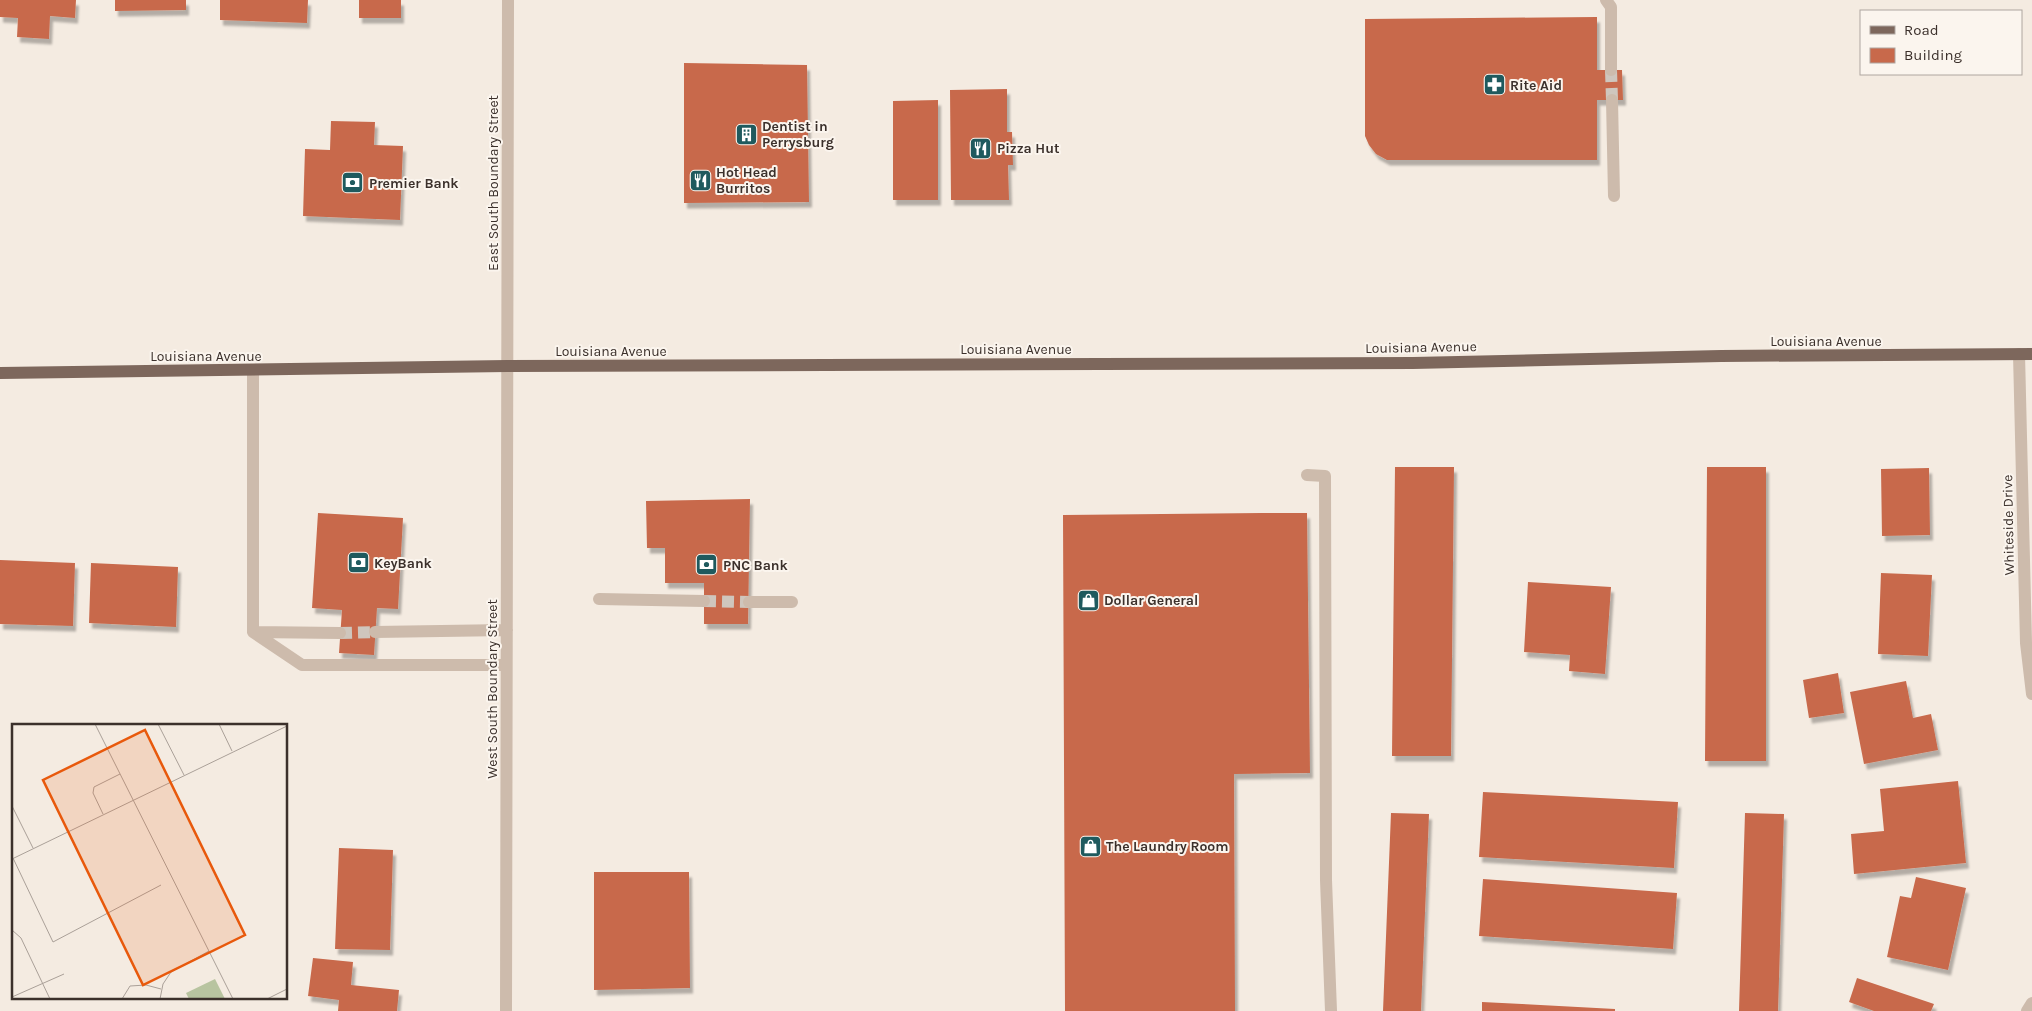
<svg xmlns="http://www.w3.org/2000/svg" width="2032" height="1011" font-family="Karla,sans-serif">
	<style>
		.building { fill: #c8694b; filter: url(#shadow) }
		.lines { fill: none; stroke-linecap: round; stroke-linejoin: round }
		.minor-tunnel { stroke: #cfc6bd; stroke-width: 12; stroke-dasharray: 12 6; stroke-linecap: butt }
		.minor { stroke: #cdbbac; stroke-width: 12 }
		.major { stroke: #7d675c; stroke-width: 12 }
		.labels { text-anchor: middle; stroke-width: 4; stroke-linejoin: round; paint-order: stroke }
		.poi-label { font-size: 14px; font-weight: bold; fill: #3b302b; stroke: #fbf5ee; text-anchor: start }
		.street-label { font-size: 14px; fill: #3b302b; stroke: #fbf5ee }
		.inset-road { fill: none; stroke: #aaa098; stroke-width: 1 }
		.view { fill: #e8590c; fill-opacity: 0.15; stroke: #e8590c; stroke-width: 2.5 }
		.inset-edge { fill: none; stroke: #3b302b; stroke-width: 2.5 }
	</style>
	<defs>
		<filter id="shadow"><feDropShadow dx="3" dy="5.5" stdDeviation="1" flood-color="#0004"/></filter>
	</defs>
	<rect width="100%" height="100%" fill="#f4ebe1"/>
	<path class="building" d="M 0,0 L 76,0 L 75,18 L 50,16 L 49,39 L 17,37 L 18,18 L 0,17 Z
		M 115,0 L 186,0 L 186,10 L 115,11 Z
		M 220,0 L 308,0 L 307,23 L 220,20 Z
		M 359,0 L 401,0 L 401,18 L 359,18 Z
		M 1597,17 L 1597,70 L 1622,70 L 1623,100 L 1597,100 L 1597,160 L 1387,160 L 1376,154 L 1369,145 L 1365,136 L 1365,19 Z
		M 684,63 L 807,65 L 809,202 L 684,203 Z
		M 1007,89 L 1007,132 L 1012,132 L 1013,165 L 1008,165 L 1009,200 L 951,200 L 950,90 Z
		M 938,100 L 938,200 L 893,200 L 893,101 Z
		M 331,121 L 375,122 L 374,145 L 403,146 L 400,220 L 303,216 L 305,149 L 330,150 Z
		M 1395,467 L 1454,467 L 1451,756 L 1392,756 Z
		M 1707,467 L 1766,467 L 1766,761 L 1705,761 Z
		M 1929,468 L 1930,535 L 1882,536 L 1881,469 Z
		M 750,499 L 748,624 L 704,624 L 704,583 L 665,583 L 665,548 L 647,548 L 646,501 Z
		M 318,513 L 403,518 L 398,609 L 377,608 L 374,655 L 339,653 L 342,610 L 312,608 Z
		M 1262,513 L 1307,513 L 1310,773 L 1234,774 L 1235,1011 L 1065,1011 L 1063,515 Z
		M 0,560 L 75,563 L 73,626 L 0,624 Z
		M 91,563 L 178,567 L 176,627 L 89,623 Z
		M 1881,573 L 1932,575 L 1928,656 L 1878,654 Z
		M 1528,582 L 1611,587 L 1605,674 L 1569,671 L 1570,655 L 1524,652 Z
		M 1838,673 L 1844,713 L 1809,718 L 1803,680 Z
		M 1906,681 L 1913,718 L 1931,714 L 1938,750 L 1864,764 L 1850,692 Z
		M 1958,781 L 1966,863 L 1854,874 L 1851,834 L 1884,831 L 1880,789 Z
		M 1483,792 L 1678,802 L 1674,868 L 1479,857 Z
		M 1391,813 L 1429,814 L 1421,1011 L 1383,1011 Z
		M 1745,813 L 1784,814 L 1778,1011 L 1739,1011 Z
		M 339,848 L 393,850 L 390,950 L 335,949 Z
		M 594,872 L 689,872 L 690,988 L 594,990 Z
		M 1916,877 L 1966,888 L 1948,970 L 1887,957 L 1900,896 L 1911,898 Z
		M 1483,879 L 1677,893 L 1673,949 L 1479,936 Z
		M 313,958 L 353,962 L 351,985 L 399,990 L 397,1011 L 338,1011 L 339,1000 L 308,996 Z
		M 1857,978 L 1934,1004 L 1931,1011 L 1874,1011 L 1849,1002 Z
		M 1482,1002 L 1615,1009 L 1615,1011 L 1482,1011 Z"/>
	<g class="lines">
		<path class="minor-tunnel" d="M 1611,70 L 1612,100
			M 704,601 L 749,602
			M 340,633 L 375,632"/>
		<path class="minor" d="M 1606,0 L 1611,7 L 1611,70
			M 1612,100 L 1614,196
			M 2019,354 L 2026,643 L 2032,694
			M 253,371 L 253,632
			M 1307,475 L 1325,476 L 1326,880 L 1331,1011
			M 599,599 L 704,601
			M 749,602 L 792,602
			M 253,632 L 302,665 L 506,665
			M 253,632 L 340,633
			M 375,632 L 507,630
			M 506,1011 L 508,0
			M 2027,1011 L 2032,1003"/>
		<path class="major" d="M 0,373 L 507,366 L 1413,363 L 1721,356 L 2032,354"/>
	</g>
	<defs>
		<symbol id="pharmacy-square" viewBox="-11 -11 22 22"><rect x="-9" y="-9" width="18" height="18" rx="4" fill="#1f5a5e" stroke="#fbf5ee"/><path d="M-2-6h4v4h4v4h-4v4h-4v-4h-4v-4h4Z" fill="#fff"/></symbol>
		<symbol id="building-square" viewBox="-11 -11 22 22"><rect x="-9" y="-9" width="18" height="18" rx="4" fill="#1f5a5e" stroke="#fbf5ee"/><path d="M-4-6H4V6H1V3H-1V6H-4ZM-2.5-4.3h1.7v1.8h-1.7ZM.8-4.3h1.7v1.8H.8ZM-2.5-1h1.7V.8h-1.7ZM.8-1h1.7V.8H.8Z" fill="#fff"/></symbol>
		<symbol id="restaurant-square" viewBox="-11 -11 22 22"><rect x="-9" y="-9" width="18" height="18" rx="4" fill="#1f5a5e" stroke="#fbf5ee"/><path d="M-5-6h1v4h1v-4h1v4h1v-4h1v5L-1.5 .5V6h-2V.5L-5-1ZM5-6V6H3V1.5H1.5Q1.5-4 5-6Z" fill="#fff"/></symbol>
		<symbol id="bank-square" viewBox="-11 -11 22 22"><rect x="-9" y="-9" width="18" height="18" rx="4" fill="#1f5a5e" stroke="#fbf5ee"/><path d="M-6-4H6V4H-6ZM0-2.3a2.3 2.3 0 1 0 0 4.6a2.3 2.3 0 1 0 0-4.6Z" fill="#fff"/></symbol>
		<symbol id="shop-square" viewBox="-11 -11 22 22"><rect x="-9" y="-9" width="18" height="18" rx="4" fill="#1f5a5e" stroke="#fbf5ee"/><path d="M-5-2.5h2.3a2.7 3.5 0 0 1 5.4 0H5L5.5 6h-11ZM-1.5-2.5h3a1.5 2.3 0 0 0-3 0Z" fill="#fff"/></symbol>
	</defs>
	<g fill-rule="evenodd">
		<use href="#pharmacy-square" x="1482" y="72" width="25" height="25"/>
		<use href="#building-square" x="734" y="122" width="25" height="25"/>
		<use href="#restaurant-square" x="968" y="136" width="25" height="25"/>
		<use href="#restaurant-square" x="688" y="168" width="25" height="25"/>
		<use href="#bank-square" x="340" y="170" width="25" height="25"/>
		<use href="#bank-square" x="346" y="550" width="25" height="25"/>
		<use href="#bank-square" x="694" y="552" width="25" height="25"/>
		<use href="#shop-square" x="1076" y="588" width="25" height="25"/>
		<use href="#shop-square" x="1078" y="834" width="25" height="25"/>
	</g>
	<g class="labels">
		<g class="poi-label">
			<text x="1510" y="90">Rite Aid</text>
			<text x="762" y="131">Dentist in<tspan x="762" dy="16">Perrysburg</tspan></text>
			<text x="997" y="153">Pizza Hut</text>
			<text x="716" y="177">Hot Head<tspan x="716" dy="16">Burritos</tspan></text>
			<text x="369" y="188">Premier Bank</text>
			<text x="374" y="568">KeyBank</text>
			<text x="723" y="570">PNC Bank</text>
			<text x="1104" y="605">Dollar General</text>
			<text x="1106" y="851">The Laundry Room</text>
		</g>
		<g class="street-label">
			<text transform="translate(493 183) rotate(-90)" y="5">East South Boundary Street</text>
			<text x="1826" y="346">Louisiana Avenue</text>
			<text transform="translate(1421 347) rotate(-1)" y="5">Louisiana Avenue</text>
			<text x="1016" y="354">Louisiana Avenue</text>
			<text x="611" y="356">Louisiana Avenue</text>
			<text x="206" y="361">Louisiana Avenue</text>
			<text transform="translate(2008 525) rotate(-91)" y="5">Whiteside Drive</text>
			<text transform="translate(492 689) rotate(-90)" y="5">West South Boundary Street</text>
		</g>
	</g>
	<g transform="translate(12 724)">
		<rect width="275" height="275" fill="#f4ebe1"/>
		<path d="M 203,255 L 213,275 L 177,275 L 174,269 Z" fill="#b8c4a0"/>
		<path class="inset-road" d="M 83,0 L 221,275M 146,0 L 172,51M 207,0 L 220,27M 82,63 L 81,69 L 91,90M 82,63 L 108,50M 0,82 L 21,124M 1,134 L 41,218 L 149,161M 0,135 L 275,2M 0,206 L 9,214 L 38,275M 0,273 L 52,250M 110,275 L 118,262 L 134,261 L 149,265M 148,275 L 151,260 L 159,248 L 197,227M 255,275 L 275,265"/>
		<path class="view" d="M 133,6 L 233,211 L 131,261 L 31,56 Z"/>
		<rect width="275" height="275" class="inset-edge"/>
	</g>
	<rect x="1860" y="10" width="162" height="65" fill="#fbf5ee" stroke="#aea6a0"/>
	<rect x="1870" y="26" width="25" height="8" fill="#7d675c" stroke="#aea6a0"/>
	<text x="1904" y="35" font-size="15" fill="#3b302b">Road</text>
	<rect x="1870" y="48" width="25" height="15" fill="#c8694b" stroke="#aea6a0"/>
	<text x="1904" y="60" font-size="15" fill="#3b302b">Building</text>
</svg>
